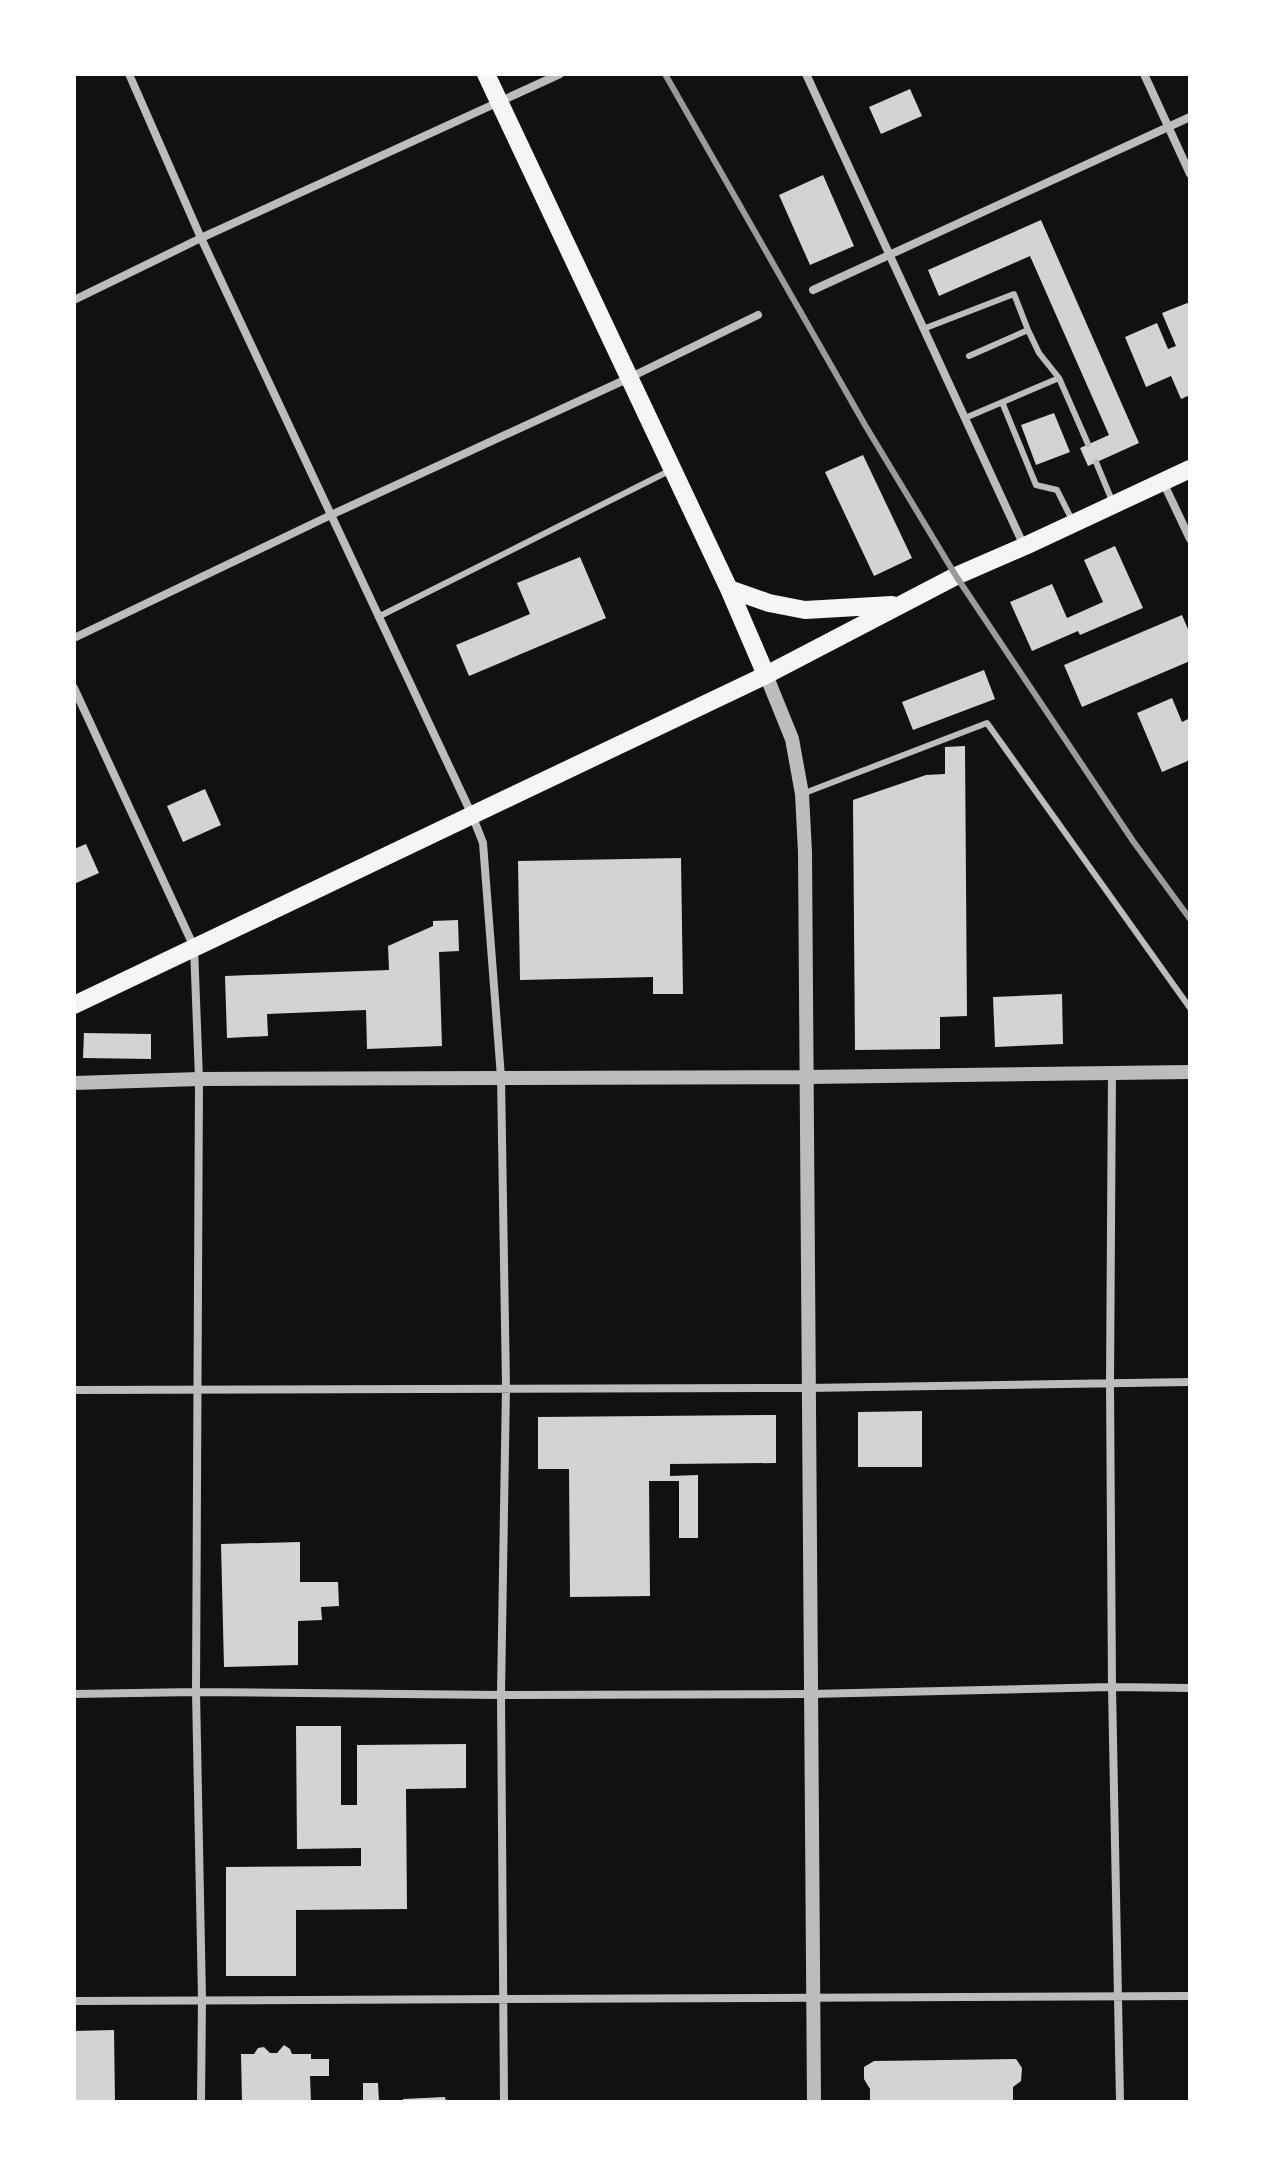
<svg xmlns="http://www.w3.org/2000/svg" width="1264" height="2176" font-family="Inter,sans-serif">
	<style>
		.building { fill: #d3d3d3 }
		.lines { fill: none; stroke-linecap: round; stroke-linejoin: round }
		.service { stroke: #bcbcbc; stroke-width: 6 }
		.minor { stroke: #bcbcbc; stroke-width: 8 }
		.tertiary { stroke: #bcbcbc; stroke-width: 14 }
		.primary { stroke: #f5f5f5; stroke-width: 18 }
		.rail { stroke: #9a9a9a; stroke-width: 6 }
	</style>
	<rect width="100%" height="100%" fill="#111"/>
	<path class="building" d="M 910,89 L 922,116 L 881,134 L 869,107 Z
		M 823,175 L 854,246 L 810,265 L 779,195 Z
		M 1041,220 L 1139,443 L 1088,466 L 1080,448 L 1109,435 L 1030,256 L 939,296 L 928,270 Z
		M 1190,302 L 1190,395 L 1181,399 L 1171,376 L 1146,387 L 1125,337 L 1157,323 L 1168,349 L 1176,346 L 1162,313 Z
		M 1054,413 L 1070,452 L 1036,465 L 1021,425 Z
		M 863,455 L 912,558 L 874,576 L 825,472 Z
		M 1115,546 L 1143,608 L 1080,635 L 1078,631 L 1032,651 L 1010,602 L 1052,584 L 1067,618 L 1103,602 L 1084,560 Z
		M 580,557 L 606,618 L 469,676 L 456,645 L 530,614 L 517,583 Z
		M 1182,615 L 1190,634 L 1190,661 L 1082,707 L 1064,665 Z
		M 984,670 L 995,699 L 913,730 L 902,702 Z
		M 1172,698 L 1182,722 L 1190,718 L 1190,760 L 1162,772 L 1137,713 Z
		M 965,746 L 967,1016 L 940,1017 L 940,1049 L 855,1050 L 853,800 L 926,775 L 945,774 L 945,747 Z
		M 205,789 L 221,825 L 183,842 L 167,806 Z
		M 86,844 L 99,873 L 74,884 L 74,849 Z
		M 681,858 L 683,994 L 653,994 L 653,977 L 520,980 L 518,861 Z
		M 458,920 L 459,951 L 439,952 L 442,1046 L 367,1049 L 366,1010 L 267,1014 L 268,1036 L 227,1038 L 225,976 L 389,970 L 388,946 L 433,926 L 433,921 Z
		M 1062,994 L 1063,1044 L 995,1047 L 993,997 Z
		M 84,1033 L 151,1034 L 151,1059 L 83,1058 Z
		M 922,1411 L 922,1467 L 858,1467 L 858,1412 Z
		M 776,1415 L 776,1463 L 670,1464 L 670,1476 L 698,1475 L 698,1538 L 679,1538 L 679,1481 L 649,1481 L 650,1596 L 570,1597 L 569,1469 L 538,1469 L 538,1417 Z
		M 300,1542 L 300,1582 L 338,1582 L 339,1606 L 321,1607 L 322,1620 L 298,1621 L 298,1665 L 224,1667 L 221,1544 Z
		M 296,1726 L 341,1726 L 341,1805 L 357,1805 L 357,1745 L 466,1744 L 466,1788 L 406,1789 L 407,1909 L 296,1910 L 296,1976 L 226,1976 L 226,1867 L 361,1866 L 361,1848 L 297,1849 Z
		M 114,2030 L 115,2102 L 74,2102 L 74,2031 Z
		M 284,2045 L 290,2049 L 292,2054 L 311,2054 L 311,2059 L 329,2059 L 329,2076 L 310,2076 L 311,2102 L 242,2102 L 241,2054 L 254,2054 L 258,2048 L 264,2047 L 270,2053 L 277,2053 Z
		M 1016,2059 L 1022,2068 L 1021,2081 L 1013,2087 L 1013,2102 L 870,2102 L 870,2089 L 864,2079 L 864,2067 L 874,2061 Z
		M 363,2083 L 378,2083 L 379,2102 L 363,2102 Z
		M 445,2097 L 446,2102 L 403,2102 L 403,2099 Z"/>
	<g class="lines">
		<path class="service" d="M 923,329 L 1014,294 L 1028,330 L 969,356
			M 1059,378 L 1088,444
			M 1002,402 L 1036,485 L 1057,490 L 1072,520
			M 965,418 L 1059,378 L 1039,353 L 1028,330
			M 1096,462 L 1113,503
			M 378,617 L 671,470
			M 802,794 L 987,723 L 1190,1008"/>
		<path class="minor" d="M 129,74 L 201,238 L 472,815 L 483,843 L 501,1077 L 506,1387 L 501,1695 L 504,2102
			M 806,74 L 1024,546
			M 1144,74 L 1190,174
			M 813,290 L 1190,117
			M 74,300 L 201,238 L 560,74
			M 1163,482 L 1190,539
			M 74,638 L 331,515 L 629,378 L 758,315
			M 74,688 L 194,947 L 199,1079 L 196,1692 L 202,1999 L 201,2102
			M 1112,1072 L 1110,1383 L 1112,1687 L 1120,2102
			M 74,1390 L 807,1388 L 1190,1382
			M 74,1694 L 196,1692 L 501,1695 L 810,1694 L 1112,1687 L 1190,1688
			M 74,2001 L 1190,1996"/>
		<path class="tertiary" d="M 766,675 L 792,739 L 802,794 L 805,852 L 814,2102
			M 74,1083 L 199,1079 L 807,1077 L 1190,1072"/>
		<path class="primary" d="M 486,74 L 729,589 L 766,675
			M 729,589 L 769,603 L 805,610 L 892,605
			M 74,1005 L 766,675 L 956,576 L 1025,546 L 1190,469"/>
		<path class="rail" d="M 665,74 L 865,425 L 956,576 L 1133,841 L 1190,919"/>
	</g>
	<rect width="1264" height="2176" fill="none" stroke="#ffffff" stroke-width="152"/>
</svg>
